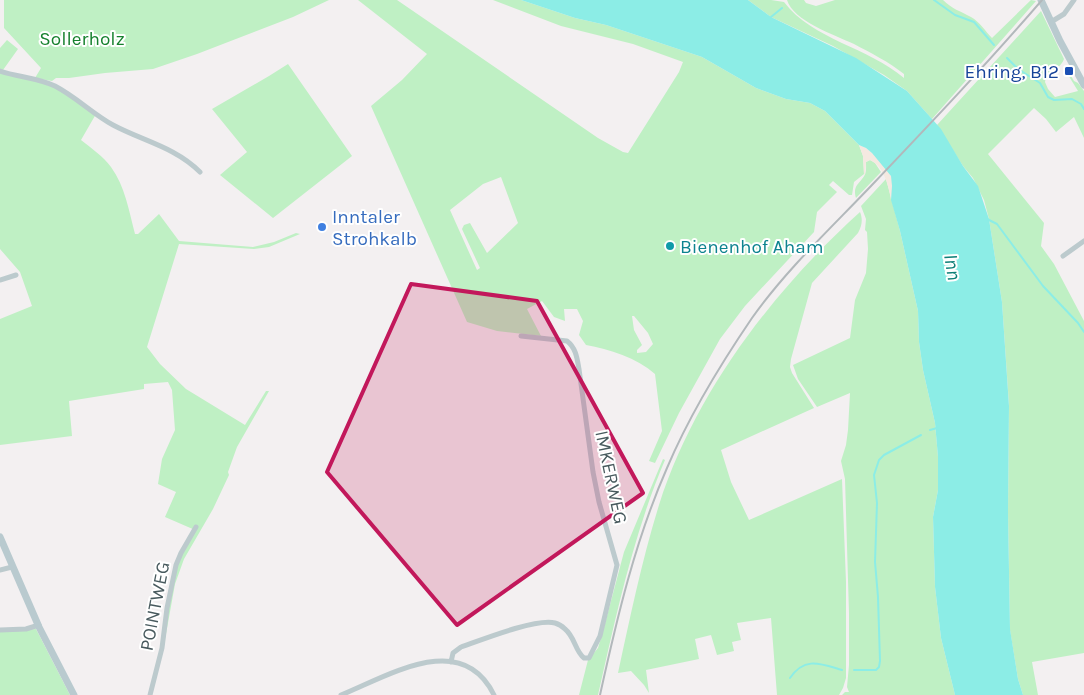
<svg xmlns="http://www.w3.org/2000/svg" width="1084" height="695" font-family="Karla,sans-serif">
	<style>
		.green { fill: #bff0c4; fill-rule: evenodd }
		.sand { fill: #f4e9e1 }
		.water { fill: #8cede6 }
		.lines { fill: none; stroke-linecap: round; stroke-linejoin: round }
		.stream { stroke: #8cede6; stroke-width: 2 }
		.street { stroke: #bccacd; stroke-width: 5 }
		.secondary { stroke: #b9cacf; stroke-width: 7 }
		.rail { stroke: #b2b8bb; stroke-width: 2 }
		.marked { fill: #c2185b; fill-opacity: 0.2; stroke: #c2185b; stroke-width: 4; stroke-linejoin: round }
		.transit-dot { fill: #1a4fb4; stroke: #fff; stroke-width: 2 }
		.shop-dot { fill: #3f7fe0; stroke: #fff; stroke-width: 2 }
		.culture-dot { fill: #0f9aa8; stroke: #fff; stroke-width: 2 }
		.labels { text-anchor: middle; stroke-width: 4; stroke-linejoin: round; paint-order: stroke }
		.park-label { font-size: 19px; fill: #16812e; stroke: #fff }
		.transit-label { font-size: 19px; fill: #164399; stroke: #fff; text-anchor: end }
		.shop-label { font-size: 19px; fill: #366cbe; stroke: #fff; text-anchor: start }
		.culture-label { font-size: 19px; fill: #0d838f; stroke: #fff; text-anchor: start }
		.street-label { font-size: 19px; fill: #485a5e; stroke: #fff }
		.water-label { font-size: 20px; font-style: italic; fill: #0d7f77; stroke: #fff }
	</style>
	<rect width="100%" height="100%" fill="#f3f0f1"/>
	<path class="green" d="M 4,0 L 329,0 L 293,17 L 197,54 L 153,69 L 105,73 L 69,78 L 56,78 L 52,81 L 35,78 L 41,68 L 4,28 Z
		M 358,0 L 397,0 L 598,138 L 623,152 L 628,153 L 679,72 L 683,62 L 633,44 L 561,26 L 493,0 L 521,0 L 575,18 L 606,25 L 702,57 L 756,88 L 786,99 L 810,103 L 825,111 L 859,145 L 863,156 L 864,174 L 854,182 L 852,195 L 849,195 L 833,181 L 829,185 L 837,192 L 817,212 L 814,232 L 745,306 L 720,339 L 679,413 L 655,463 L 649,461 L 662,431 L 655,374 C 637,358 609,349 586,345 L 579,335 L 583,321 L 577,309 L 564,309 L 565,321 L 554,317 L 542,301 L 527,309 L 541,336 L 497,331 L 467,322 L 371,106 L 402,80 L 427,54 ZM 501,177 L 518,223 L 487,253 L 470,223 L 464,225 L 462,229 L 480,268 L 477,270 L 450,210 L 483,184 ZM 632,316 L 634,316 L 648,333 L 653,344 L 646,352 L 637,353 L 637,350 L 642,345 L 634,330 Z
		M 748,0 L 771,0 L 784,2 C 813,40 868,47 904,78 L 904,74 C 889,62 871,53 854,44 C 835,35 793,21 787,0 L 804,0 L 806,3 L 816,6 L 835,0 L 943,0 C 952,9 960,11 971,17 C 980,22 985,31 992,38 L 1031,0 L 1036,1 L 932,119 L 907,91 L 884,75 L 833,46 L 771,17 Z
		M 1041,11 L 1064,59 C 1060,70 1047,71 1045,82 L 1048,89 L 1055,97 L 1078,91 L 1065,70 L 1067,69 L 1074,81 L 1078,83 L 1084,91 L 1084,138 L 1074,117 L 1056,132 L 1046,119 L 1034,108 L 988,154 L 1044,223 L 1041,246 L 1054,264 L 1084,321 L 1084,653 L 1032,662 L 1038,695 L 1023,695 L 1018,679 L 1010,630 L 1008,512 L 1009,405 L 1002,302 L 989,219 L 984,200 L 973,178 L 963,166 L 937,125 Z
		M 7,40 L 18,49 L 3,70 L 0,69 L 0,48 Z
		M 288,64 L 352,156 L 273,218 L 220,175 L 247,152 L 212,109 L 269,76 Z
		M 0,72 L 53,86 L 96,114 L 81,140 C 91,148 103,156 111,167 C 125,186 129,211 135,234 L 138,234 L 159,214 L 179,241 L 253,247 L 274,242 L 296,233 L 300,234 L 269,247 L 254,249 L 179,244 L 147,347 L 160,364 L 186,389 L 245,425 L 266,391 L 269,391 L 237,447 L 228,472 L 229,475 L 213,509 L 184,559 L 175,584 L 164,645 L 169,599 L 180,557 L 195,530 L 165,517 L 176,492 L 158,484 L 162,459 L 175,430 L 172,390 L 168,382 L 144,384 L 144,389 L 69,401 L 72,436 L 0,445 L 0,319 L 32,306 L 20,272 L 0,249 Z
		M 870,160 L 875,163 L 881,172 L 856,198 C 853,188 857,185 862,179 C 867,174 866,168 866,162 Z
		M 886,179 L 900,231 L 918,311 L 919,342 L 923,370 L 935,423 L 938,457 L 938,490 L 933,517 L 935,587 L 941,638 L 955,695 L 842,695 L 845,692 L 849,692 L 847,687 L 849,665 L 849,613 L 845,479 L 841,461 L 846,445 L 848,430 L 850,393 L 817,407 L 798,379 L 793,365 L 850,338 L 855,300 L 866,273 L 868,249 L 867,232 L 865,230 L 866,219 L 861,206 Z
		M 860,212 C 863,219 862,226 858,233 L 812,283 L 791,359 L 790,367 L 792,373 L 814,408 L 721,450 L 731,482 L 749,520 L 842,479 L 846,582 L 846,678 L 843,688 L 839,695 L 777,695 L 771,618 L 737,623 L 741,640 L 732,642 L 734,651 L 717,655 L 711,635 L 695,639 L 699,659 L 646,670 L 649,693 L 644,685 L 631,671 L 618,673 C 630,617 642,560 659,505 C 695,392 774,290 860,212 Z
		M 663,459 L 665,460 C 633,535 616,616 598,695 L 579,695 L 588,660 L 598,648 L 603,631 L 624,552 Z
		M 36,629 L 70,695 L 0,695 L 0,632 Z"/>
	<path class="sand" d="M 859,145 C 869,147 886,166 891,176 C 894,183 892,193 891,200 C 889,187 884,166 870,160 L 866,162 L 865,175 L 864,174 L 863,156 Z"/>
	<path class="water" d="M 521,0 L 748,0 L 771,17 L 856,58 L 907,91 L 941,129 L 963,166 L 978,186 L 989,219 L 1002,302 L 1009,406 L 1008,512 L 1010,629 L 1018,679 L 1023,695 L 955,695 L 941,638 L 935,587 L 933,517 L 938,490 L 938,457 L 935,423 L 923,370 L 919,342 L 918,311 L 900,231 L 891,200 L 892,186 L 891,176 L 872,153 L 866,148 L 859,145 L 825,111 L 810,103 L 786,99 L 756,88 L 702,57 L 606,25 L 575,18 Z"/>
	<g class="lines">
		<path class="stream" d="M 934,0 L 955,15 L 974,22 L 994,45
			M 771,17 L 782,8
			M 1007,58 L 1018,69 L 1040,83 L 1048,97 L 1054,100 L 1072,99 L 1081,104 L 1084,109
			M 987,219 L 997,224 L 1043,286 L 1078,323 L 1084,332
			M 930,430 L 937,428
			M 854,670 L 876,670 L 879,667 L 880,661 L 878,597 L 875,562 L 877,503 L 874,475 L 879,460 L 884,455 L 921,435
			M 790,678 C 805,656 821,664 842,670"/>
		<path class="street" d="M 1051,22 L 1064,14 L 1074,0
			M 0,71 C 18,77 38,78 55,86 C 76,97 93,114 113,125 C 143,141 175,147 200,172
			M 1063,256 L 1084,241
			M 0,280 L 16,275
			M 0,570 L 12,567
			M 0,630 L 26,629 L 39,625
			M 451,662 L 453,653 L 461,647 C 481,640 536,618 555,623 C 559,624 563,627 565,629 C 575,637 575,651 584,658 L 589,658 L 600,636 L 617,565 L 599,502 L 593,472 L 579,369 C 577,358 576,348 567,341 L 521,336
			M 150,695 L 162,648 L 167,608 L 176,565 L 181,553 L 196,527
			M 341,695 C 388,676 462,629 494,695"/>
		<path class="secondary" d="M 1041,0 L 1060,41 L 1084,85
			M 0,537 L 39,627 L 74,695"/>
		<path class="rail" d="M 600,695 C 617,618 635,541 667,468 C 689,416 720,365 752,318 C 786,270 830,229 871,186 C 929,125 987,64 1042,0"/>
	</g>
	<path class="marked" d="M 411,284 L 537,301 L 643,493 L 457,625 L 327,472 Z"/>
	<rect class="transit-dot" x="1064" y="66" width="10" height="10" rx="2.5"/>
	<circle class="shop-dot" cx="322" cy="227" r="5"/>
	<circle class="culture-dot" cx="670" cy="246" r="5"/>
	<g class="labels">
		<g class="park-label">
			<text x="82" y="45">Sollerholz</text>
		</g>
		<g class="transit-label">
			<text x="1059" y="78">Ehring, B12</text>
		</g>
		<g class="shop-label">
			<text x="332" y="223">Inntaler<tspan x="332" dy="22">Strohkalb</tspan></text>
		</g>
		<g class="culture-label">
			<text x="680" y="253">Bienenhof Aham</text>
		</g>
		<g class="street-label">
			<text transform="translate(612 477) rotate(78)" y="7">IMKERWEG</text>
			<text transform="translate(154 606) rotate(-79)" y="7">POINTWEG</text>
		</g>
		<g class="water-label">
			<text transform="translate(953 267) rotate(81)" y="7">Inn</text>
		</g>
	</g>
</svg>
